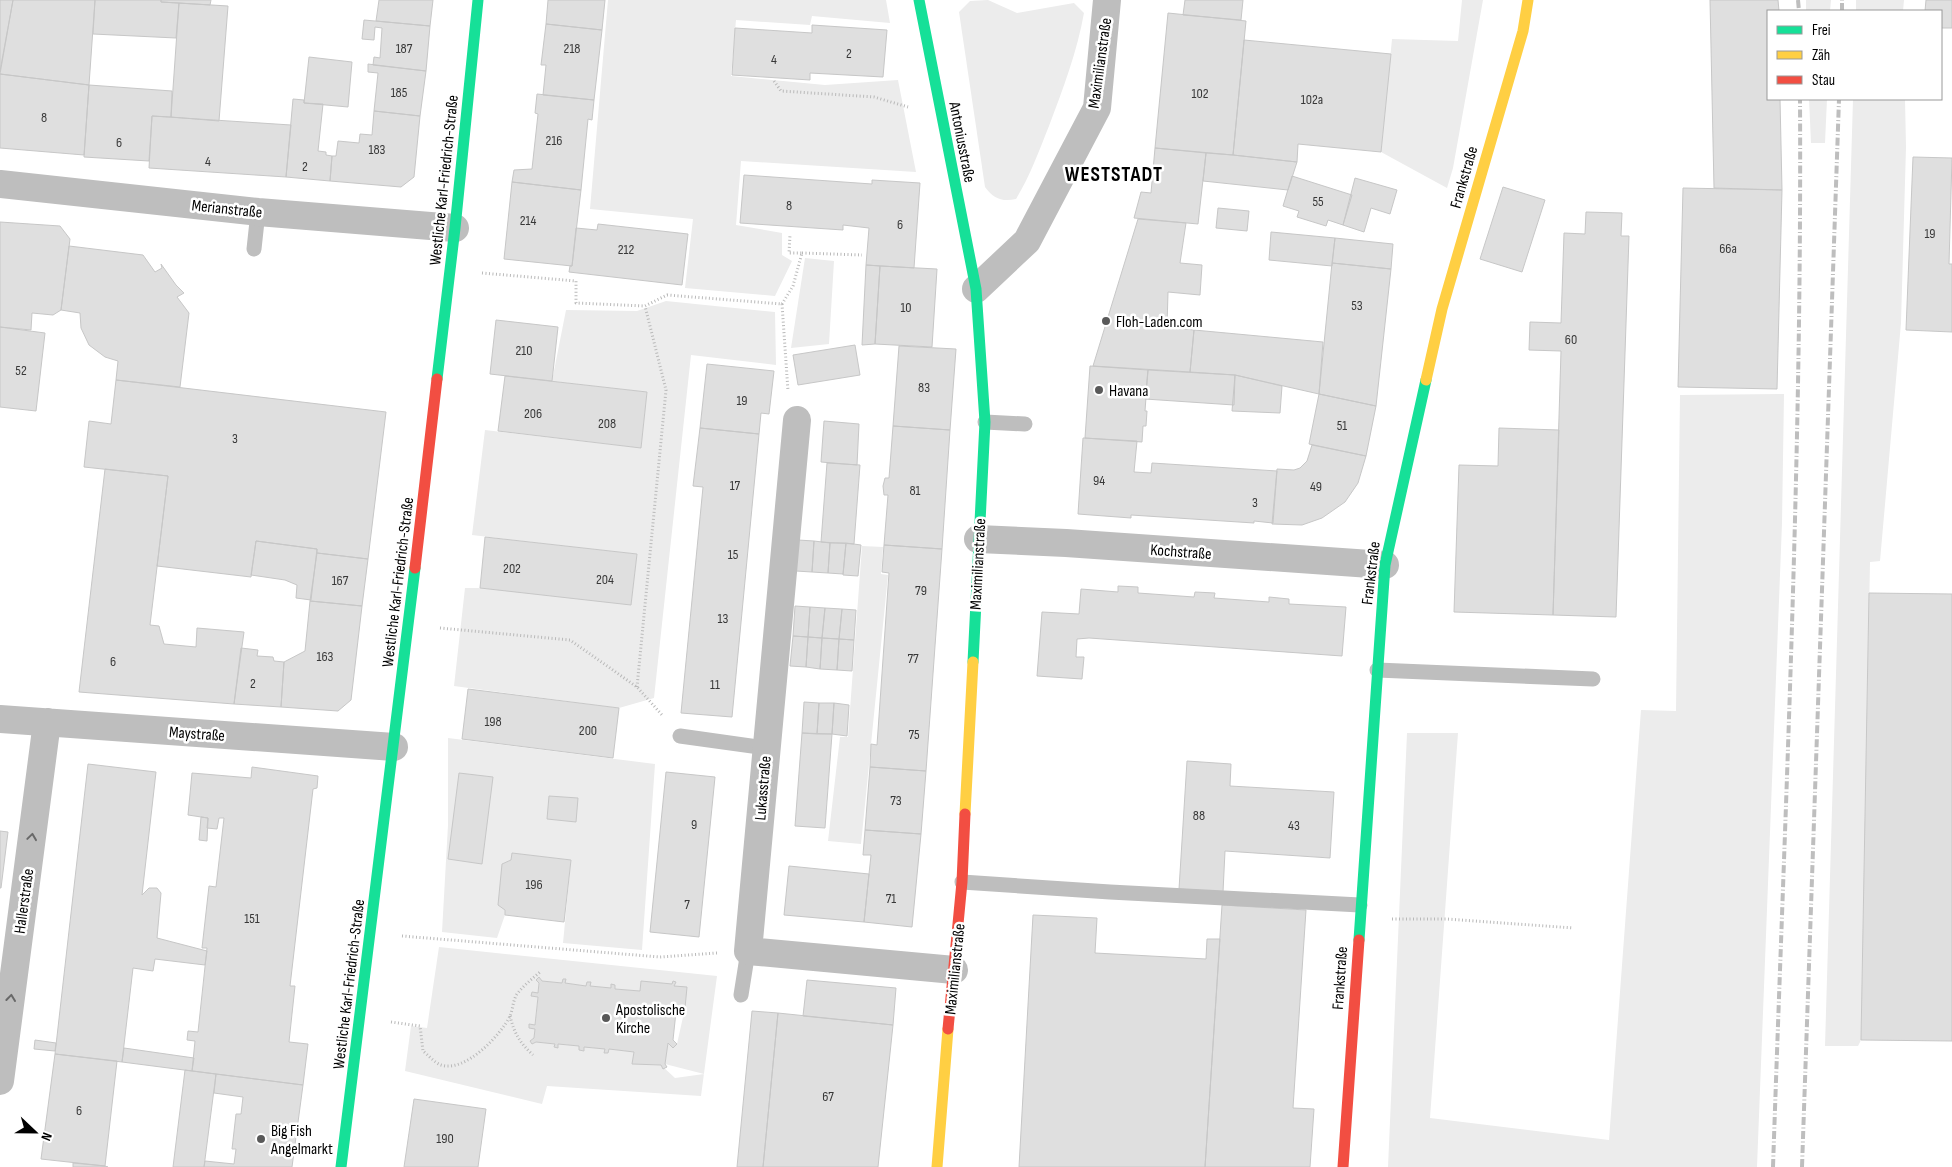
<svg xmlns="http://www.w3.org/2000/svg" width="1952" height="1167" font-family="'Sofia Sans Condensed',sans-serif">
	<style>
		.green { fill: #ececec; fill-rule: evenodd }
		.building { fill: #dfdfdf; stroke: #c7c7c7 }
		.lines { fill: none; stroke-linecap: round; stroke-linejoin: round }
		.path { stroke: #b9b9b9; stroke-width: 3; stroke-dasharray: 1 2.5; stroke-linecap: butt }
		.lane { stroke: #bebebe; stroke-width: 15 }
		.street { stroke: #bebebe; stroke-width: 28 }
		.fast { stroke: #16e098; stroke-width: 11 }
		.slow { stroke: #ffcf43; stroke-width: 11 }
		.jam { stroke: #f24e42; stroke-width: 11 }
		.rail { stroke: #bebebe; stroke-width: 4; stroke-dasharray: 8 2.5 1 2.5; stroke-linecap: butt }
		.oneway { stroke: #686868 }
		.poi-dot { fill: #595959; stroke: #fff; stroke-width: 2 }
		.labels { text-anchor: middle; stroke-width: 5; stroke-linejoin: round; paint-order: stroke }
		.number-label { font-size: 14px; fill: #383838 }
		.street-label { font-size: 16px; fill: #000; stroke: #fff }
		.poi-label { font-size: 16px; fill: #000; stroke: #fff; text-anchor: start }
		.district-label { font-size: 21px; font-weight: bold; letter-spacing: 1px; fill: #000; stroke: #fff }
	</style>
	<rect width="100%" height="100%" fill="#fff"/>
	<path class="green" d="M 608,0 L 886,0 L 890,23 L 812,16 L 810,25 L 736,20 L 731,76 L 825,85 L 898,80 L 916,172 L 741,161 L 736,225 L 782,233 L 782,255 L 792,261 L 775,296 L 685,288 L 693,219 L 590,209 Z
		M 988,0 L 1017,13 L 1074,3 L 1084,13 C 1077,52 1063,89 1049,126 C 1039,151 1030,176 1016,199 C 1002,202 994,199 985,187 L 959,12 L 970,1 Z
		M 1462,0 L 1483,0 L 1453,168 L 1447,188 L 1381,152 L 1392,39 L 1458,41 Z
		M 1806,0 L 1831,0 L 1830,11 L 1806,11 Z
		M 1856,0 L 1904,0 L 1903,11 L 1856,11 Z
		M 1809,99 L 1827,99 L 1825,143 L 1811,143 Z
		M 1853,99 L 1905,99 L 1906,147 L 1901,323 L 1880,561 L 1870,562 L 1861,1040 L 1858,1046 L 1825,1046 Z
		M 805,258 L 834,261 L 829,344 L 791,348 Z
		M 666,301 L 775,312 L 776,365 L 691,355 L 654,698 L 619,708 L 454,686 L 465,588 L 480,588 L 631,604 L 637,554 L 472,535 L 485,430 L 641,448 L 647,392 L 552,381 L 566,310 L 637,311 Z
		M 1784,394 L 1782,523 L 1757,1167 L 1388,1167 L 1407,733 L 1458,733 L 1430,1118 L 1609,1140 L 1641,710 L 1676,711 L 1680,395 Z
		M 862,546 L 883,547 L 881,574 L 888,575 L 861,844 L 828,841 L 840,737 L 848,737 Z
		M 448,738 L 655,764 L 642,950 L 563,943 L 571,860 L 512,853 L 511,860 L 502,864 L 505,915 L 497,938 L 442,932 L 448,825 Z
		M 439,947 L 717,976 L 701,1096 L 547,1086 L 542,1104 L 405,1071 L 411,1026 L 427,1028 ZM 539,977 L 542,981 L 562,983 L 563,979 L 566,979 L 565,983 L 586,986 L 587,982 L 590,982 L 590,986 L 611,988 L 611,984 L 615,985 L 615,989 L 640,991 L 641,981 L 672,984 L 673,981 L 676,982 L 674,986 L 685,1008 L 677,1044 L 673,1048 L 668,1043 L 665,1064 L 704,1074 L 675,1078 L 661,1065 L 632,1064 L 634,1052 L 609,1049 L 608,1053 L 604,1053 L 605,1049 L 584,1047 L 583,1051 L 579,1050 L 579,1046 L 558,1044 L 558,1048 L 554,1047 L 555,1044 L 536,1042 L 532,1044 L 530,1041 L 534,1038 L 535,1029 L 529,1028 L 529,1025 L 535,1025 L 538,997 L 531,996 L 532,993 L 538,993 Z"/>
	<path class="building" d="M 0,0 L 13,0 L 0,71 Z
		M 13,0 L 95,0 L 89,85 L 0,74 Z
		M 95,0 L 161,0 L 161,2 L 179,3 L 176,38 L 93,34 Z
		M 161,0 L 211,0 L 210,5 L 161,2 Z
		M 379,0 L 433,0 L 430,26 L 376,21 Z
		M 548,0 L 605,0 L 602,30 L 546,24 Z
		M 1185,0 L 1243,0 L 1241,20 L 1183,15 Z
		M 1710,0 L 1778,0 L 1779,11 L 1768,11 L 1768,99 L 1780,99 L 1782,190 L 1714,188 Z
		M 1926,0 L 1952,0 L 1952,28 L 1941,28 L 1941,11 L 1925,11 Z
		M 179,3 L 228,6 L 219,121 L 171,117 Z
		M 1168,13 L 1246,21 L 1233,155 L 1155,148 Z
		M 364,20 L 430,26 L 426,71 L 373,65 L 374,57 L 380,58 L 382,28 L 375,27 L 374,40 L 362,39 Z
		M 546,24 L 602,30 L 594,100 L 543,95 L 546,65 L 541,65 Z
		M 812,25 L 887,30 L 883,77 L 810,73 L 810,80 L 732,75 L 735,28 L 812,33 Z
		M 1244,40 L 1391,54 L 1381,152 L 1298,144 L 1297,162 L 1233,155 Z
		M 309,57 L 352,62 L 348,107 L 304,103 Z
		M 368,64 L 426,71 L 420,116 L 374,111 L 378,73 L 368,72 Z
		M 0,74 L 89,85 L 84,155 L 0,148 Z
		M 89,85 L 172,91 L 171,117 L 152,116 L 149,161 L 84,157 Z
		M 537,94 L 594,100 L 592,120 L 588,119 L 581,190 L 512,182 L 514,170 L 532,169 L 538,114 L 535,113 Z
		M 293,99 L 304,100 L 304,103 L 323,104 L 318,151 L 326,152 L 326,155 L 332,156 L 330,181 L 286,177 Z
		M 374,111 L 420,116 L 414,177 L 401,187 L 330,181 L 332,156 L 336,156 L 338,141 L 359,143 L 360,134 L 372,135 Z
		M 152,116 L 291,125 L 286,177 L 149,168 Z
		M 1155,148 L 1206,153 L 1198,224 L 1134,218 L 1141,192 L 1151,193 Z
		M 1206,153 L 1233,155 L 1297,162 L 1288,190 L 1203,181 Z
		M 1913,157 L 1952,158 L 1949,264 L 1952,264 L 1952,332 L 1906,330 Z
		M 744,175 L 872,184 L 872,180 L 920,183 L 914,268 L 866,265 L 869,228 L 843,225 L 843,230 L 740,223 Z
		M 1292,176 L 1352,195 L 1343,225 L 1328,220 L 1326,226 L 1297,217 L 1299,211 L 1283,206 Z
		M 1355,178 L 1397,190 L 1390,214 L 1371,208 L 1364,232 L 1343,225 Z
		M 512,182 L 581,190 L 572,266 L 504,259 Z
		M 1503,187 L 1545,200 L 1522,272 L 1480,259 Z
		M 1683,188 L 1782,190 L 1777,389 L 1678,387 Z
		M 1218,208 L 1249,211 L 1247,231 L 1216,228 Z
		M 1586,212 L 1622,213 L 1621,236 L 1629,236 L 1616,617 L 1553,615 L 1561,351 L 1529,350 L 1530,322 L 1561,323 L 1564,233 L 1585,234 Z
		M 1138,219 L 1186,223 L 1180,263 L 1202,265 L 1200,295 L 1168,292 L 1167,327 L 1194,330 L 1190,372 L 1093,366 Z
		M 0,222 L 60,226 L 70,239 L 61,310 L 53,315 L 32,313 L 31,330 L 0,327 Z
		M 598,224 L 688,234 L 682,285 L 569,272 L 570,266 L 572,266 L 576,228 L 597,230 Z
		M 1271,232 L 1335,238 L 1332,266 L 1269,260 Z
		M 1335,238 L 1393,244 L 1391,269 L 1332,263 Z
		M 69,246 L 143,255 L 155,272 L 162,268 L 161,264 L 176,285 L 184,293 L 177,297 L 189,313 L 180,387 L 116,380 L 118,361 L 105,357 L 89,345 L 81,328 L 80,313 L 61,310 Z
		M 1332,263 L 1391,269 L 1376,406 L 1319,394 Z
		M 866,265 L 880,266 L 875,344 L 862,345 Z
		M 880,266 L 937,269 L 932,347 L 875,344 Z
		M 496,320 L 558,327 L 552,381 L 490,374 Z
		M 0,327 L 45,333 L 36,411 L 0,407 Z
		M 1194,330 L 1323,342 L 1319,394 L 1235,375 L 1190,372 Z
		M 855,345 L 860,375 L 798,385 L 793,355 Z
		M 899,346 L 956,349 L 950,430 L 893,426 Z
		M 707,364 L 774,371 L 769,414 L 761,413 L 759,434 L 700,428 Z
		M 1090,366 L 1148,370 L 1145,411 L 1147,411 L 1146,426 L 1143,426 L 1142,442 L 1085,438 Z
		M 1148,370 L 1235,375 L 1234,405 L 1145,399 Z
		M 1235,375 L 1282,386 L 1280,413 L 1232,411 Z
		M 505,376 L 647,392 L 641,448 L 498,431 Z
		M 116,380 L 386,412 L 368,559 L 317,553 L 317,549 L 256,541 L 251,577 L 157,566 L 168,476 L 84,467 L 89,421 L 111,424 Z
		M 1319,394 L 1376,406 L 1366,456 L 1309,444 Z
		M 824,421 L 859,424 L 857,465 L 821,462 Z
		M 893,426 L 950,430 L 942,549 L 884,545 L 888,495 L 884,495 L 883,486 L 885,478 L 889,478 Z
		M 700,428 L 759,434 L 732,717 L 681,713 L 703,487 L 693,486 Z
		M 1499,428 L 1559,430 L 1553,615 L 1454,612 L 1459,465 L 1498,466 Z
		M 1083,438 L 1137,441 L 1134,472 L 1151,473 L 1152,463 L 1277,471 L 1273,523 L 1254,521 L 1254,523 L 1131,515 L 1131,518 L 1078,514 Z
		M 1312,445 L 1366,456 L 1358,483 L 1345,502 L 1322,518 L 1302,525 L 1272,524 L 1277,469 L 1294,470 L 1300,468 L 1307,461 Z
		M 827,463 L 860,465 L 854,544 L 821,542 Z
		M 105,469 L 168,476 L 150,625 L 159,626 L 164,644 L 196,647 L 197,628 L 244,632 L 234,704 L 79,692 Z
		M 485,537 L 637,554 L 631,605 L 480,588 Z
		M 798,540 L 814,541 L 812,572 L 796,571 Z
		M 256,541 L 317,549 L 311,600 L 296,598 L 297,585 L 285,580 L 251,575 Z
		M 814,541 L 830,543 L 828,573 L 812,572 Z
		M 830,543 L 846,543 L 843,574 L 828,573 Z
		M 846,543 L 861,545 L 858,576 L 843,575 Z
		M 884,545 L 942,549 L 926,771 L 870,767 L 871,744 L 877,745 L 889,573 L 882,572 Z
		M 317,553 L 368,559 L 362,606 L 310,601 Z
		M 1118,586 L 1138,587 L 1138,593 L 1194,597 L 1195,592 L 1215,593 L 1214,598 L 1269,602 L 1269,597 L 1289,599 L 1289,604 L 1346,607 L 1342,656 L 1089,638 L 1077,639 L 1076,657 L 1084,657 L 1082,679 L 1037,676 L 1042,612 L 1079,614 L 1081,589 L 1118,592 Z
		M 1869,593 L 1952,594 L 1952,1041 L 1861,1040 Z
		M 310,601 L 362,606 L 351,700 L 338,711 L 281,707 L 284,662 L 305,651 Z
		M 795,606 L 810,607 L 808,637 L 793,636 Z
		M 810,607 L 825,608 L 822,638 L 808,637 Z
		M 825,608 L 842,609 L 839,639 L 822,638 Z
		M 842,609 L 856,610 L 854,640 L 839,639 Z
		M 793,636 L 808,637 L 806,667 L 790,666 Z
		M 808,637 L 822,638 L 820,669 L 806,667 Z
		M 822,638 L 839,639 L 837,670 L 820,669 Z
		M 839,639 L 854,640 L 852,671 L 837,670 Z
		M 241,648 L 258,650 L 257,656 L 273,657 L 274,661 L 284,662 L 281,707 L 234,704 Z
		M 468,689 L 619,708 L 613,758 L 462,739 Z
		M 804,702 L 819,703 L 817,734 L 802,733 Z
		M 819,703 L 834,703 L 832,734 L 817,734 Z
		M 834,703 L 849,705 L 847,736 L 832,734 Z
		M 802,733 L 832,734 L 825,828 L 795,826 Z
		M 1187,761 L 1231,764 L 1230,786 L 1334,792 L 1330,858 L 1225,851 L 1223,892 L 1179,889 Z
		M 88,764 L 156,772 L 142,895 L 149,888 L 157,888 L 161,893 L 157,938 L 207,951 L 205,965 L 155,959 L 153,971 L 133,968 L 122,1062 L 55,1054 Z
		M 252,767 L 318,776 L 317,788 L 313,789 L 290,986 L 295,986 L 289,1042 L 308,1044 L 303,1085 L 192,1071 L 195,1041 L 187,1040 L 188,1031 L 198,1032 L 207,948 L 202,948 L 209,886 L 216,887 L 224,818 L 219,818 L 217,829 L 207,828 L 208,818 L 188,815 L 192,773 L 251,778 Z
		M 870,767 L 926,771 L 921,834 L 865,830 Z
		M 666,772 L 715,777 L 699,937 L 650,932 Z
		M 459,773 L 493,777 L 482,864 L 448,859 Z
		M 549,796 L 578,798 L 576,822 L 547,819 Z
		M 201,817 L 208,818 L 207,841 L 199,840 Z
		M 865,830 L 921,834 L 912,927 L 864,922 L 871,855 L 863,855 Z
		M 0,831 L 8,832 L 1,888 L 0,888 Z
		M 512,853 L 571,860 L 564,922 L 505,915 L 505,910 L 498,905 L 502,864 L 511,860 Z
		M 789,866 L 869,874 L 864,922 L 784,915 Z
		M 1222,905 L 1306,910 L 1293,1108 L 1314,1109 L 1310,1167 L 1205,1167 Z
		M 1033,915 L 1097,918 L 1095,953 L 1206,959 L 1207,939 L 1220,939 L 1205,1167 L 1019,1167 Z
		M 539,977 L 542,981 L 562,983 L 563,979 L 566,979 L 565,983 L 586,986 L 587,982 L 591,982 L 590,986 L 611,988 L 611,984 L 615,985 L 615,989 L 640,991 L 641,981 L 672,984 L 673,981 L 676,982 L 674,986 L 687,987 L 685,1008 L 679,1007 L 676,1012 L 673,1040 L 677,1044 L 673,1048 L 668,1043 L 665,1064 L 667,1067 L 663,1069 L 661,1065 L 632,1064 L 634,1052 L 609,1049 L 608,1053 L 604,1053 L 605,1049 L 584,1047 L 584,1051 L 579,1050 L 579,1046 L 558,1044 L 558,1048 L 554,1047 L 555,1044 L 536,1042 L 532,1044 L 530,1041 L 534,1038 L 535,1029 L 529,1028 L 529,1024 L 535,1025 L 538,997 L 531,996 L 532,992 L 538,993 L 539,983 L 536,980 Z
		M 807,980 L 896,988 L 893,1025 L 803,1016 Z
		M 752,1011 L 778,1013 L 763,1167 L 737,1167 Z
		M 778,1013 L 893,1025 L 878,1167 L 763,1167 Z
		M 35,1040 L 56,1043 L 55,1051 L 34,1049 Z
		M 124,1048 L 194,1058 L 192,1071 L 122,1062 Z
		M 55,1054 L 117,1061 L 105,1166 L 41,1159 Z
		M 185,1070 L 216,1074 L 204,1167 L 173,1167 Z
		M 216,1074 L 303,1085 L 292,1167 L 204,1167 L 205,1161 L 234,1164 L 236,1149 L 232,1149 L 236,1114 L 241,1114 L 243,1097 L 214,1093 Z
		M 414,1099 L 486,1109 L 478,1167 L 404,1167 Z
		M 73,1163 L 105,1166 L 108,1167 L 73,1167 Z"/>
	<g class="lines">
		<path class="path" d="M 774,81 L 781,91 L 874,97 L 908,107
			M 802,253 L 862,255
			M 482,273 L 576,281 L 576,303 L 645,306 L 667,295 L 782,304 L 788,391
			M 782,304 L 793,286 L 802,253 L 789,253 L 790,235
			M 440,628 L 570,640 L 637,687 L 663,716
			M 637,687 L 666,390 L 645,306
			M 1392,919 L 1447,919 L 1573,928
			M 402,936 L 660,957 L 717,953
			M 510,1016 C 514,1033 520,1043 533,1055
			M 391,1022 L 420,1026 L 423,1051 C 428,1055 435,1063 441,1065 C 465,1073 501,1035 510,1016 C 513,1009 513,1000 517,994 C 524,985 532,979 540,972"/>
		<path class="lane" d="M 254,249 L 258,212
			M 985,422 L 1025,424
			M 1377,670 L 1593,679
			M 680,736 L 766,748
			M 962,882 L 1110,892 L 1360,905
			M 741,995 L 748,951"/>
		<path class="street" d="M 0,184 L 258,212 L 455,228
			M 976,289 L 1027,241 L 1097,108 L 1107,0
			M 797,420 L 748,951 L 954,970
			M 978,539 L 1066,543 L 1385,565
			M 0,719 L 394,747
			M 0,1081 L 47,722"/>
		<path class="fast" d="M 919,0 L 976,289 L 985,422 L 973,662
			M 437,379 L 455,228 L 478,0
			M 1359,940 L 1385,565 L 1426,380
			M 341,1167 L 415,568"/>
		<path class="slow" d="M 1426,380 L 1442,309 L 1523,31 L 1528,0
			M 965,814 L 973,662
			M 937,1167 L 948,1029"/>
		<path class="jam" d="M 415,568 L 437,379
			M 948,1029 L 962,882 L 965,814
			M 1343,1167 L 1359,940"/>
		<path class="rail" d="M 1798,0 L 1799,11
			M 1842,11 L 1842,0
			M 1773,1167 C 1785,811 1802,455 1800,99
			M 1802,1167 L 1839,99"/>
	</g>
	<defs><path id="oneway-chevron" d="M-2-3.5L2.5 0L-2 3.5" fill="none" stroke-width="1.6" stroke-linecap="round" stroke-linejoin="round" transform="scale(1.25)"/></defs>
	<g class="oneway">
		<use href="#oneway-chevron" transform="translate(32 837) rotate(-82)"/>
		<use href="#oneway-chevron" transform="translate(11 998) rotate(-83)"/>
	</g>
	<g class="poi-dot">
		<circle cx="1106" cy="321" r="5"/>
		<circle cx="1099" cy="390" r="5"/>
		<circle cx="606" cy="1018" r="5"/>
		<circle cx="261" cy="1139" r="5"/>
	</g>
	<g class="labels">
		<g class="number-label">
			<text x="404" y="53">187</text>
			<text x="572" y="53">218</text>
			<text x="849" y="58">2</text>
			<text x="774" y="64">4</text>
			<text x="399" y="97">185</text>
			<text x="1200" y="98">102</text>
			<text x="1312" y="104">102a</text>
			<text x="44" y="122">8</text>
			<text x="554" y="145">216</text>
			<text x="119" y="147">6</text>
			<text x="377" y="154">183</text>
			<text x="208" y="166">4</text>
			<text x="305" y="171">2</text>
			<text x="1318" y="206">55</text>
			<text x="789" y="210">8</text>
			<text x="528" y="225">214</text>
			<text x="900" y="229">6</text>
			<text x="1930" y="238">19</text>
			<text x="1728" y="253">66a</text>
			<text x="626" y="254">212</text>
			<text x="1357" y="310">53</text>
			<text x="906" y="312">10</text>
			<text x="1571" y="344">60</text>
			<text x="524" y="355">210</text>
			<text x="21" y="375">52</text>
			<text x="924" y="392">83</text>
			<text x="742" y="405">19</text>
			<text x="533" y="418">206</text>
			<text x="607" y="428">208</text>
			<text x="1342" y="430">51</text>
			<text x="235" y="443">3</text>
			<text x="1099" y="485">94</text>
			<text x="735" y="490">17</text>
			<text x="1316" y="491">49</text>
			<text x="915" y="495">81</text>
			<text x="1255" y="507">3</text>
			<text x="733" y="559">15</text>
			<text x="512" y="573">202</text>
			<text x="605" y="584">204</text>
			<text x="340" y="585">167</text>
			<text x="921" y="595">79</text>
			<text x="723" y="623">13</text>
			<text x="325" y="661">163</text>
			<text x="913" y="663">77</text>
			<text x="113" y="666">6</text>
			<text x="253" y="688">2</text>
			<text x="715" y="689">11</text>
			<text x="493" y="726">198</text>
			<text x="588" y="735">200</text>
			<text x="914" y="739">75</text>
			<text x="896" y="805">73</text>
			<text x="1199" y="820">88</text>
			<text x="694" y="829">9</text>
			<text x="1294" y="830">43</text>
			<text x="534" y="889">196</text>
			<text x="891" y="903">71</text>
			<text x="687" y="909">7</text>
			<text x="252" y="923">151</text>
			<text x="828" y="1101">67</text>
			<text x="79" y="1115">6</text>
			<text x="445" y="1143">190</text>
		</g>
		<g class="street-label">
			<text transform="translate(1099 63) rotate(-82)" y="6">Maximilianstraße</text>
			<text transform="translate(963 142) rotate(79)" y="6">Antoniusstraße</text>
			<text transform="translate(1463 177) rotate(-74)" y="6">Frankstraße</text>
			<text transform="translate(443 180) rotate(-84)" y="6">Westliche Karl-Friedrich-Straße</text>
			<text transform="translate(227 208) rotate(6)" y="6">Merianstraße</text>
			<text transform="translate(1181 551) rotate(4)" y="6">Kochstraße</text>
			<text transform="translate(977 564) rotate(-87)" y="6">Maximilianstraße</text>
			<text transform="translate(1370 573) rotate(-83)" y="6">Frankstraße</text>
			<text transform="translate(397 582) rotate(-83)" y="6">Westliche Karl-Friedrich-Straße</text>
			<text transform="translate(197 733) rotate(4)" y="6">Maystraße</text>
			<text transform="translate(762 788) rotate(-85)" y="6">Lukasstraße</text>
			<text transform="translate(23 901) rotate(-82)" y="6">Hallerstraße</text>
			<text transform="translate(954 969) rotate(-84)" y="6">Maximilianstraße</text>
			<text transform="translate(1339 978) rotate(-86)" y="6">Frankstraße</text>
			<text transform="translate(348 984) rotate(-83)" y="6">Westliche Karl-Friedrich-Straße</text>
		</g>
		<g class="poi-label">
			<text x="1116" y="327">Floh-Laden.com</text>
			<text x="1109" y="396">Havana</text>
			<text x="616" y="1015">Apostolische<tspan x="616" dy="18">Kirche</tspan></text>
			<text x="271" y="1136">Big Fish<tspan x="271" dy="18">Angelmarkt</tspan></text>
		</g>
		<g class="district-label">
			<text x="1114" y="181">WESTSTADT</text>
		</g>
	</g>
	<rect x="1767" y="10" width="175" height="90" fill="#ffffff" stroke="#999999"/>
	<rect x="1777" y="26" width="25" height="8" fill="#16e098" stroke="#999999"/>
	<text x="1812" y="35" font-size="15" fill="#000000">Frei</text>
	<rect x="1777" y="51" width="25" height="8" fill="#ffcf43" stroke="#999999"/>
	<text x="1812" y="60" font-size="15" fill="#000000">Zäh</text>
	<rect x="1777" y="76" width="25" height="8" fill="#f24e42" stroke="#999999"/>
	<text x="1812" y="85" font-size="15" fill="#000000">Stau</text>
	<g transform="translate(35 1132) rotate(112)" stroke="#ffffff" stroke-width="4" paint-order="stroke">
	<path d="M0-4L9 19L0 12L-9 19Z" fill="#000000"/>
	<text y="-8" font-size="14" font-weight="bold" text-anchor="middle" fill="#000000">N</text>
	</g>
</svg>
